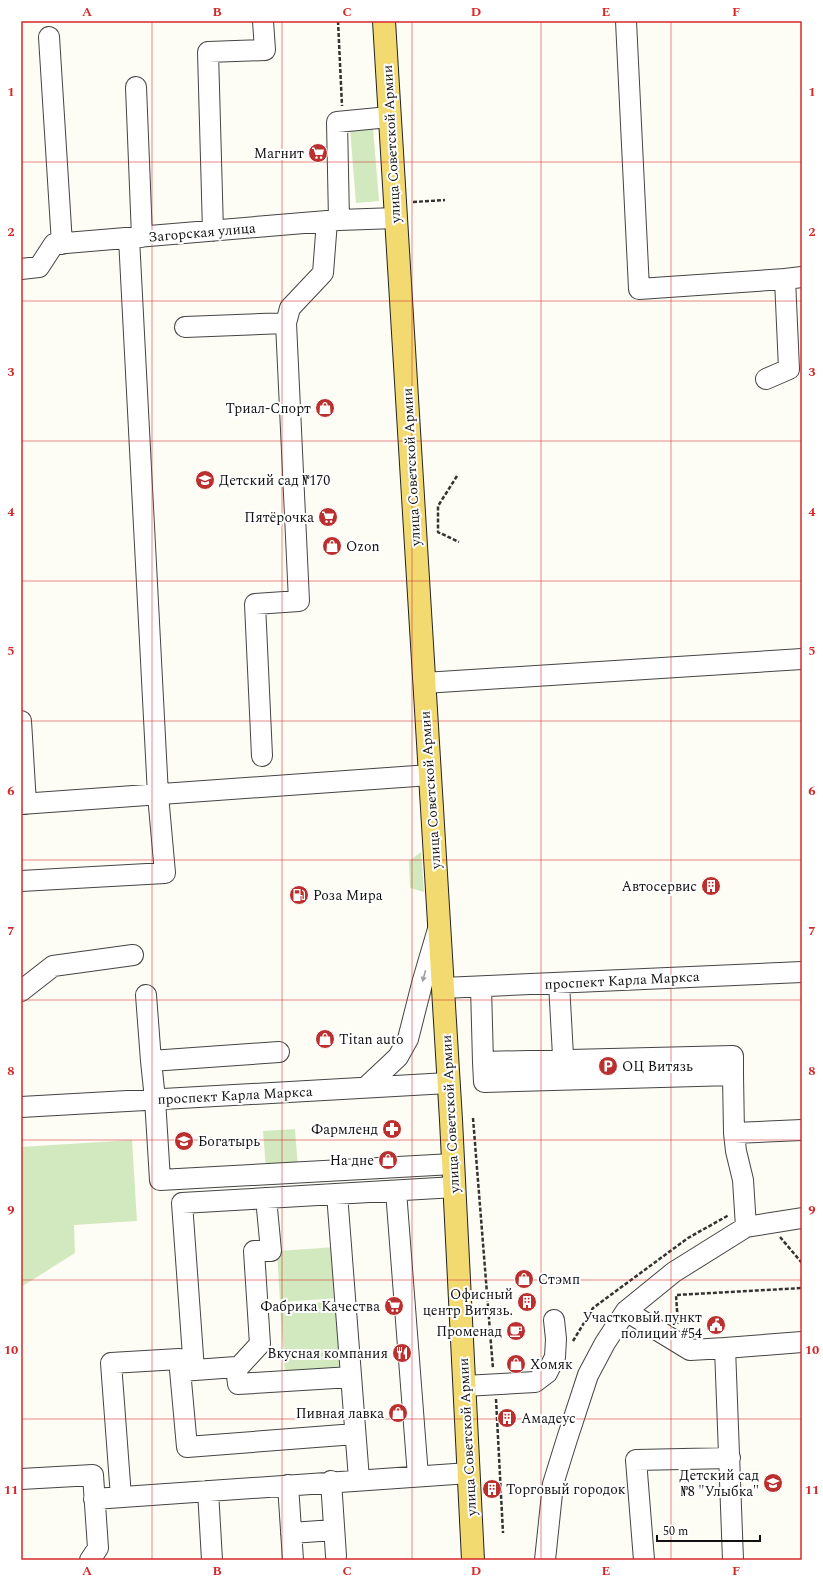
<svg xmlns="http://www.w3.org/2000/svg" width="823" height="1581" font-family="Spectral,serif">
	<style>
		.green { fill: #d2e9bf }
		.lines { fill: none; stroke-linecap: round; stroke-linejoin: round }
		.minor-casing { stroke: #444; stroke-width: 22 }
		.major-casing { stroke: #222; stroke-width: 24 }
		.path { stroke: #333; stroke-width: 2.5; stroke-dasharray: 4 2; stroke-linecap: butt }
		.minor { stroke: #fff; stroke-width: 20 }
		.major { stroke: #f2da71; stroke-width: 22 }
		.oneway { fill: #a0a0a0 }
		.grid { fill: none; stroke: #d62828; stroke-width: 1; stroke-opacity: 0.55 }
		.labels { text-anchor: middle; stroke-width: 4; stroke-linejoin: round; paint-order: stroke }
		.street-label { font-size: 14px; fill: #111; stroke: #fff }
		.poi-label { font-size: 14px; fill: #111; stroke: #fff; text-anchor: end }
		.neatline { fill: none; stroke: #d62828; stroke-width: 1.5 }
		.grid-label { font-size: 13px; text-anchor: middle; font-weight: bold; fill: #d62828 }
	</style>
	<rect width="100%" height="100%" fill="#fefdf5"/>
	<path class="green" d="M 373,128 L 379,201 L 356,203 L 350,129 Z
		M 421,852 L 424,892 L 410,888 L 409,861 Z
		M 295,1129 L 298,1167 L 266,1169 L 263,1131 Z
		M 132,1140 L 137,1221 L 74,1225 L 75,1253 L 21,1287 L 21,1147 Z
		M 336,1247 L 340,1298 L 280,1302 L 277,1251 Z
		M 339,1301 L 344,1370 L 285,1374 L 280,1305 Z"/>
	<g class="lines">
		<defs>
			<path id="minor" d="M 626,21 L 639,289 L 785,279 L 789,369 L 766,379
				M 49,37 L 62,244
				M 136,87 L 142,237
				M 339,220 L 337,122 L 389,117
				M 213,231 L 208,52 L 265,50 L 263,21
				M 21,269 L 39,267 L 54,244 L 339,220 L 396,218
				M 785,279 L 802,277
				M 185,327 L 286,323 L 290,308 L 323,273 L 327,221
				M 424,683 L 802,659
				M 21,721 L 26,804
				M 262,756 L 255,604 L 299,601 L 286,323
				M 21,804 L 430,775
				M 21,881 L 165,873 L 158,795 L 129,238
				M 559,983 L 564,1074
				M 481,987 L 483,1062
				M 443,988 L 802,972
				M 21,991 L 53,966 L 133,955
				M 146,995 L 151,1061
				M 279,1052 L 151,1061 L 155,1099 L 160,1180 L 453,1164
				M 733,1075 L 733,1056 L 483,1062 L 484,1082 L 733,1075 L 734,1133 L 736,1151 L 743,1180 L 746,1227
				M 366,1087 L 398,1057 L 408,1039 L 423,980 L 438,929
				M 21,1107 L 448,1083
				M 734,1133 L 802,1130
				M 396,1191 L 418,1476
				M 337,1194 L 359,1479
				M 626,1311 L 690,1350 L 725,1348 L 733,1560
				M 725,1348 L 802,1342
				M 237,1369 L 260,1344 L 254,1251 L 271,1251 L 266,1198
				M 194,1370 L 182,1203 L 455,1187
				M 181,1371 L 236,1367 L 238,1384 L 351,1377
				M 464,1386 L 535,1382 L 547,1373 L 555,1357 L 556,1339 L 554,1320
				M 21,1479 L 93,1475 L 98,1548 L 90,1560
				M 331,1481 L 336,1556
				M 288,1485 L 293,1560
				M 208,1491 L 212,1560
				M 121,1497 L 111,1363 L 179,1359 L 187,1447 L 355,1434
				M 94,1499 L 469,1473
				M 291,1533 L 334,1530
				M 545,1560 L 553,1484 L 567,1439 L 588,1375 L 605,1343 L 626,1311 L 674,1272 L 746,1227 L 802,1218
				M 644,1560 L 636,1460 L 730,1458"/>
			<path id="major" d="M 384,21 L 451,1120 L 473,1560"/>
		</defs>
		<use href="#minor" class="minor-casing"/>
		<use href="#major" class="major-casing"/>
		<path class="path" d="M 338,21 L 342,106
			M 413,202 L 445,200
			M 457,476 L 438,506 L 438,532 L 459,542
			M 473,1118 L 493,1369
			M 780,1237 L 802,1263
			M 678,1324 L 676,1295 L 802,1288
			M 573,1341 L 593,1308 L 688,1238 L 729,1215
			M 496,1399 L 503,1533"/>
		<use href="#minor" class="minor"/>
		<use href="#major" class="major"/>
	</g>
	<defs><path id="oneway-solid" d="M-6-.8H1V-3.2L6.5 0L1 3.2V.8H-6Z"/></defs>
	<use class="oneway" href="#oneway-solid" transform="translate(424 976) rotate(105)"/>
	<path class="grid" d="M 152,21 L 152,1560M 282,21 L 282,1560M 412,21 L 412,1560M 541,21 L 541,1560M 671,21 L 671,1560M 21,162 L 802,162M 21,301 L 802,301M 21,441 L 802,441M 21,581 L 802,581M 21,721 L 802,721M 21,860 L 802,860M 21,1000 L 802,1000M 21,1140 L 802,1140M 21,1280 L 802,1280M 21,1419 L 802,1419"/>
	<defs>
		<symbol id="supermarket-disc" viewBox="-11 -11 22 22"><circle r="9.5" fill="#bb2f2e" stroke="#fff"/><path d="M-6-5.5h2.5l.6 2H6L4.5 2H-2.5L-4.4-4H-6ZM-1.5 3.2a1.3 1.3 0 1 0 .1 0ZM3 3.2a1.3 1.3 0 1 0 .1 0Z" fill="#fff"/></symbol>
		<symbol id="shop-disc" viewBox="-11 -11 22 22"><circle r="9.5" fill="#bb2f2e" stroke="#fff"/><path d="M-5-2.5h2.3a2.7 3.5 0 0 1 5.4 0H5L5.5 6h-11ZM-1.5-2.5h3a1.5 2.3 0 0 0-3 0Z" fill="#fff"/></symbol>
		<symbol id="school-disc" viewBox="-11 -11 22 22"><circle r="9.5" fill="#bb2f2e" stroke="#fff"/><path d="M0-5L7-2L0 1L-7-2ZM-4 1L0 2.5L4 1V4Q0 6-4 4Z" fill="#fff"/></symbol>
		<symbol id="building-disc" viewBox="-11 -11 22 22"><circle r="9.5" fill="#bb2f2e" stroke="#fff"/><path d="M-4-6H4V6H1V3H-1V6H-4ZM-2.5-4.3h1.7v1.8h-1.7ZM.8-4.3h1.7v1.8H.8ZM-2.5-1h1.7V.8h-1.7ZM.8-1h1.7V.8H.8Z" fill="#fff"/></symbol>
		<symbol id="fuel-disc" viewBox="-11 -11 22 22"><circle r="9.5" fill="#bb2f2e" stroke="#fff"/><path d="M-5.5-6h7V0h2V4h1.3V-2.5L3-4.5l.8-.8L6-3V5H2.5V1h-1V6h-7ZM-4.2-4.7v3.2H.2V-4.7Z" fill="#fff"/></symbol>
		<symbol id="parking-disc" viewBox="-11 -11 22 22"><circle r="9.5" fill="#bb2f2e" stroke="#fff"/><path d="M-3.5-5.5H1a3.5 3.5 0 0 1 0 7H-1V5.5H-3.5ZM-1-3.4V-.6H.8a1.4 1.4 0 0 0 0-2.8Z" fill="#fff"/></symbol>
		<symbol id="pharmacy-disc" viewBox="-11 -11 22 22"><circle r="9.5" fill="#bb2f2e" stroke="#fff"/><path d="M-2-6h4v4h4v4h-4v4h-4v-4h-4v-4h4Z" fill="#fff"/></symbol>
		<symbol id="civic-disc" viewBox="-11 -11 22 22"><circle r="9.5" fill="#bb2f2e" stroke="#fff"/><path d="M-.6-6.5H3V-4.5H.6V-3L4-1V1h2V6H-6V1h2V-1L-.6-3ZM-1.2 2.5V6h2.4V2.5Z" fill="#fff"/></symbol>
		<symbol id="cafe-disc" viewBox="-11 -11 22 22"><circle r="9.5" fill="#bb2f2e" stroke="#fff"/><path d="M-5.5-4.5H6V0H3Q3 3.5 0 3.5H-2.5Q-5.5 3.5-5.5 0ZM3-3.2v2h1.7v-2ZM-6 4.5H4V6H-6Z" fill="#fff"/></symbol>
		<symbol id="restaurant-disc" viewBox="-11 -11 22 22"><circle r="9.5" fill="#bb2f2e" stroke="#fff"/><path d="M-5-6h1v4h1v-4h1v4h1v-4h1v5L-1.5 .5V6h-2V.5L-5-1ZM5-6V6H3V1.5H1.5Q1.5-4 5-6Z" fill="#fff"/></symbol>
	</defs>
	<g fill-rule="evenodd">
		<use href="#supermarket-disc" x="307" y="142" width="22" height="22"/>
		<use href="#shop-disc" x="314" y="397" width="22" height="22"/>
		<use href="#school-disc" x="194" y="469" width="22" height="22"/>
		<use href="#supermarket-disc" x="317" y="506" width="22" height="22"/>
		<use href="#shop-disc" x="321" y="535" width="22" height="22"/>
		<use href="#building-disc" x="700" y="875" width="22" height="22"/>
		<use href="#fuel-disc" x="288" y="884" width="22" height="22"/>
		<use href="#shop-disc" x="314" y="1028" width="22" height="22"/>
		<use href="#parking-disc" x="597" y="1055" width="22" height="22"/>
		<use href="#pharmacy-disc" x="381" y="1118" width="22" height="22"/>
		<use href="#school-disc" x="173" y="1130" width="22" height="22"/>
		<use href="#shop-disc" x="377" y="1149" width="22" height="22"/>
		<use href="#shop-disc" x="513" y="1268" width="22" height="22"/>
		<use href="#building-disc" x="516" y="1291" width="22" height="22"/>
		<use href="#supermarket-disc" x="383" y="1295" width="22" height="22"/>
		<use href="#civic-disc" x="705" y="1314" width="22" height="22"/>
		<use href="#cafe-disc" x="505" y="1320" width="22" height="22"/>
		<use href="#restaurant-disc" x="391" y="1342" width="22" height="22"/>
		<use href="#shop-disc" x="505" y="1353" width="22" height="22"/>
		<use href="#shop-disc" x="387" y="1402" width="22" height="22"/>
		<use href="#building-disc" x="496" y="1407" width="22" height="22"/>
		<use href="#school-disc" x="762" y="1472" width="22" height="22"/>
		<use href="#building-disc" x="481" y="1478" width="22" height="22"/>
	</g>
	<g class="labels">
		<g class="street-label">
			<text transform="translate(391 144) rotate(-93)" y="5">улица Советской Армии</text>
			<text transform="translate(202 232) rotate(-5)" y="5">Загорская улица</text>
			<text transform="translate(411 467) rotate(-93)" y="5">улица Советской Армии</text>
			<text transform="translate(430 790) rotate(-94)" y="5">улица Советской Армии</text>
			<text transform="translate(622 980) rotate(-3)" y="5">проспект Карла Маркса</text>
			<text transform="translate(235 1095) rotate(-3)" y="5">проспект Карла Маркса</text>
			<text transform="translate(450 1114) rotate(-93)" y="5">улица Советской Армии</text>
			<text transform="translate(467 1437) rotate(-93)" y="5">улица Советской Армии</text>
		</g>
		<g class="poi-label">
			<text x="304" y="158">Магнит</text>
			<text x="311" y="413">Триал-Спорт</text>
			<text x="219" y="485" text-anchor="start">Детский сад №170</text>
			<text x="314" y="522">Пятёрочка</text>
			<text x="346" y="551" text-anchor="start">Ozon</text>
			<text x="697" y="891">Автосервис</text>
			<text x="313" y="900" text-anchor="start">Роза Мира</text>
			<text x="339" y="1044" text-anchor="start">Titan auto</text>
			<text x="622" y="1071" text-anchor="start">ОЦ Витязь</text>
			<text x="378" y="1134">Фармленд</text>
			<text x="198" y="1146" text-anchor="start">Богатырь</text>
			<text x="374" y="1165">На дне</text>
			<text x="538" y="1284" text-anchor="start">Стэмп</text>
			<text x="513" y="1299">Офисный<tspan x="513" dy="16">центр Витязь.</tspan></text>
			<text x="380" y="1311">Фабрика Качества</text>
			<text x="702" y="1322">Участковый пункт<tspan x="702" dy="16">полиции #54</tspan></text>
			<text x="502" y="1336">Променад</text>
			<text x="388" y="1358">Вкусная компания</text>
			<text x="530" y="1369" text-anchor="start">Хомяк</text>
			<text x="384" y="1418">Пивная лавка</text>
			<text x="521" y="1423" text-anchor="start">Амадеус</text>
			<text x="759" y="1480">Детский сад<tspan x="759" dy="16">№8 "Улыбка"</tspan></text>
			<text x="506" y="1494" text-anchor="start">Торговый городок</text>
		</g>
	</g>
	<rect width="823" height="1581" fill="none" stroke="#ffffff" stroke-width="44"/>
	<path d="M657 1535v6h103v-6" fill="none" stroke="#111111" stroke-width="2"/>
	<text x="663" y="1535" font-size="12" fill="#111111" stroke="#ffffff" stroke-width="3" paint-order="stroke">50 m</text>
	<rect x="22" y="22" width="779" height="1537" class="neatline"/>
	<g class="grid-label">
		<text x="87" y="16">A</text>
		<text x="217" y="16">B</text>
		<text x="347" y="16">C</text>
		<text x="476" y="16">D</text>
		<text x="606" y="16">E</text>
		<text x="736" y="16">F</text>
		<text x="11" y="96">1</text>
		<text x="812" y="96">1</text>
		<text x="11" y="236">2</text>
		<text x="812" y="236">2</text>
		<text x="11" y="376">3</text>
		<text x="812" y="376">3</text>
		<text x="11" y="516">4</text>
		<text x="812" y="516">4</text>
		<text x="11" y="655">5</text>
		<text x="812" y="655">5</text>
		<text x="11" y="795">6</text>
		<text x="812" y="795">6</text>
		<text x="11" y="935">7</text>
		<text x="812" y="935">7</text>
		<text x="11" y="1075">8</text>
		<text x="812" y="1075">8</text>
		<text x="11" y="1214">9</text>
		<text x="812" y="1214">9</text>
		<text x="11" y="1354">10</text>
		<text x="812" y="1354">10</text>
		<text x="11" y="1494">11</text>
		<text x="812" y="1494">11</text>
		<text x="87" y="1575">A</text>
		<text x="217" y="1575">B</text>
		<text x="347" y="1575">C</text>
		<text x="476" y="1575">D</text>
		<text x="606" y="1575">E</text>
		<text x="736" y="1575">F</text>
	</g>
</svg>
